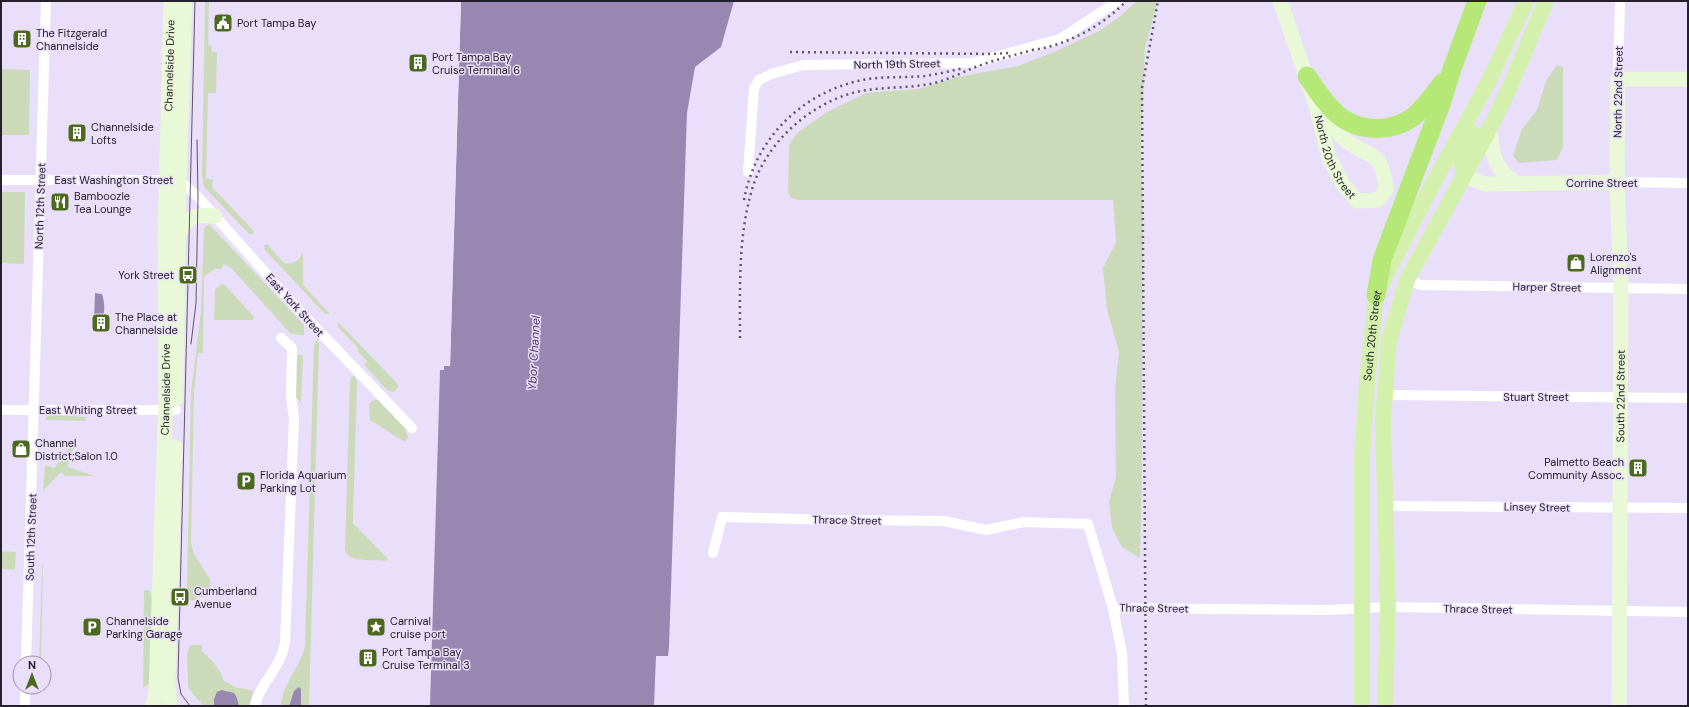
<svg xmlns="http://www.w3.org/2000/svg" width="1689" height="707" font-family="'DM Sans',sans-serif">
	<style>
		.green { fill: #cbdbba }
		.water { fill: #9887b1 }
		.pier { fill: #eadffa }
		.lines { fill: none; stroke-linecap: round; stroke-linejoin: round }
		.street { stroke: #fff; stroke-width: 10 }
		.secondary { stroke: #e9f8d6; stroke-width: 15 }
		.primary { stroke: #d3f1ad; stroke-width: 16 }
		.highway { stroke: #b6e877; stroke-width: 19 }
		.tram { stroke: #5d5666; stroke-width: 1 }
		.rail { stroke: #5d5666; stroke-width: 2.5; stroke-dasharray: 2 4; stroke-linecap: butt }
		.labels { text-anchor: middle; stroke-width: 3; stroke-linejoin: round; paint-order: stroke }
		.poi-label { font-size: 11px; fill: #25202c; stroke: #eadffa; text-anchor: start }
		.street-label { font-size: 11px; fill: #25202c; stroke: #eadffa }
		.water-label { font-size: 12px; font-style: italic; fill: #4f366d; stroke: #eadffa }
	</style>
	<rect width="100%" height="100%" fill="#eadffa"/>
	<path class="green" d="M 205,1 L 209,1 L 208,45 L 212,46 L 211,51 L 217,52 L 216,93 L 208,93 L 206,178 L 213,180 L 212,187 L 254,231 L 253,234 L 249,234 L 204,187 L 202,175 Z
		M 1137,1 L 1158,1 L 1145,48 L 1141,151 L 1143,196 L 1142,467 L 1140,558 L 1122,547 L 1112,528 L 1109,501 L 1116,477 L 1115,389 L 1119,352 L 1107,310 L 1103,268 L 1116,242 L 1113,200 L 798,200 L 790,197 L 788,192 L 789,145 L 797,133 L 827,112 L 866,93 L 918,89 L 957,77 L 1018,66 L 1056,51 L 1099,31 L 1119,17 Z
		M 1557,65 L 1563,67 L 1563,147 L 1557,160 L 1519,163 L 1513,156 L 1522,129 L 1537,110 L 1546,81 Z
		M 1,69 L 30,70 L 29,135 L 1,135 Z
		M 1,192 L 25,192 L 24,264 L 1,263 Z
		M 209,224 L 304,325 L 304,335 L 291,334 L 232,269 L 224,264 L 221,269 L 215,269 L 204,276 L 203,353 L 198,353 L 194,393 L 191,543 L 194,554 L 210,579 L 209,597 L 196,597 L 196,600 L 190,600 L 187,585 L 191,393 L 201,311 L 204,228 Z
		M 267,244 L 284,263 C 294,264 300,261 303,252 L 303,285 L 330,314 L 325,314 L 265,250 L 264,245 Z
		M 222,284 L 225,285 L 254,317 L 253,320 L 214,320 L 215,289 Z
		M 338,322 L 398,384 L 398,387 L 394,392 L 387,390 L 364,365 L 367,361 L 357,351 L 359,349 L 338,327 Z
		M 317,340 L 319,343 L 309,706 L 301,706 L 301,689 L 294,691 L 289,706 L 281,706 C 282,684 300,668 305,646 L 314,345 Z
		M 297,355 L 303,355 L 301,403 L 296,397 Z
		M 352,376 L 355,376 L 357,383 L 353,523 L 388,559 L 386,561 C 373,558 350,565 345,550 L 350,380 Z
		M 375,400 L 378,400 L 405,428 L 408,437 L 405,442 L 370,420 L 369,403 Z
		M 50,415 L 86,417 L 86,421 L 46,420 L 46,417 Z
		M 77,438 L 67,467 L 95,476 L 65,476 L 61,472 L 43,491 L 45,465 L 54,468 Z
		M 1,551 L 16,552 L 15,570 L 1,569 Z
		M 43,565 L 41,663 L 39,663 L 42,567 Z
		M 144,590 L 150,591 L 152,599 L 149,684 L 143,688 Z
		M 192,645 L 202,645 L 202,651 C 211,660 220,667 223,680 L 235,687 L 253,691 L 249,706 L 239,706 L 237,698 L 226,690 L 214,699 L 214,706 L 204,706 L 191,692 L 188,686 L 187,653 L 189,647 Z"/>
	<path class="water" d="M 461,1 L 734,1 L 721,47 L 695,67 L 687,113 L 669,647 L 668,656 L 656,656 L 654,706 L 430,706 L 440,370 L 444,370 L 444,366 L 450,366 Z
		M 95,293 L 102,294 C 105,304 105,311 102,321 L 94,321 Z
		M 299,687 L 301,689 L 301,706 L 289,706 L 294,691 Z
		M 222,690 L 234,693 L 237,698 L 239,706 L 214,706 L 214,699 L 217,692 Z"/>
	<path class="pier" d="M 459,1 L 461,1 L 450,366 L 444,366 L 444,370 L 438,370 L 442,368 L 443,364 L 448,364 Z"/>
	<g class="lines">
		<path class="street" d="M 1618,79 L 1620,1
			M 748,172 L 754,88 L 759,80 L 771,74 L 803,65 L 973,63 L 1060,39 L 1118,1
			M 1,180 L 179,180 L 198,197 L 295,306 L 412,428
			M 1617,182 L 1688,183
			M 1407,280 L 1421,285 L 1688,289
			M 1384,395 L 1688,398
			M 1,410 L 176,410
			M 1386,506 L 1688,508
			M 713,553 L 722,517 L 835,520 L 944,521 L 986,530 L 1024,522 L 1088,524 L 1113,608 L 1122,653 L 1124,706
			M 1113,608 L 1329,610 L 1388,607 L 1688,612
			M 26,663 L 46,1
			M 25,706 L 25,687
			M 255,706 C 260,682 281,668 285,643 L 294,418 L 291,397 L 292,348 L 281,338"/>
		<g class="secondary">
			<path id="s1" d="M 1280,1 L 1315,102 L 1329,158 L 1342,183 L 1357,201 L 1378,200 L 1386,190 C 1382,148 1372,161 1344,139 C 1336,132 1330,116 1324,106"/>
			<path d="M 1490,128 C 1492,155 1493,167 1517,184"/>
			<path d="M 1464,176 L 1485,184 L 1617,182"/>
			<path d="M 178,235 C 188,216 194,214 215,216"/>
			<path d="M 176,399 L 179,180 L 185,1"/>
			<path id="s2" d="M 153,706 L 156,691 L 166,394 L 165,239 L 171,1"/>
			<path d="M 170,706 L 168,683 L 175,447"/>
			<path id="s3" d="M 1619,706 L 1621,288 L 1617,182 L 1618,79 L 1688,79"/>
		</g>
		<g class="primary">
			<path d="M 1464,176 L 1461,160 L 1473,133"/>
			<path id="s4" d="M 1362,706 L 1362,460 L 1367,382 L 1376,295 L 1436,178 L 1489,81 L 1526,1"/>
			<path d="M 1385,706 L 1388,607 L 1383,420 L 1389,341 L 1407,280 L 1490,128 L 1508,91 L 1546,1"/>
		</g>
		<path class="highway" d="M 1307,76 C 1316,89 1325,104 1338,115 C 1359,132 1391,133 1413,117 C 1425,107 1434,94 1443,82
			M 1376,295 L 1382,260 L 1441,104 L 1452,69 L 1477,1"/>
		<path class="tram" d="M 191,344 L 196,303 L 198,197 L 197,140
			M 190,706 L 181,694 L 178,678 L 195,1"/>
		<path class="rail" d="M 1032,50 C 1065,46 1103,26 1126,1
			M 790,52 L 992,54 L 1008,53
			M 744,200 C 755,139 801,93 862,80 C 882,76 904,78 925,76 C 938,74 951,71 964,68
			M 740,338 C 740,290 738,240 751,193 C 763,147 804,108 849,94 C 876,86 903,89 930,84 C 945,81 959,74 973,68 C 993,60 1015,55 1036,49
			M 1146,706 L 1142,88 L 1158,1"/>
	</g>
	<defs>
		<symbol id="civic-square" viewBox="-11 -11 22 22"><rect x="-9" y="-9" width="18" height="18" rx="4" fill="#4c6a1f" stroke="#eadffa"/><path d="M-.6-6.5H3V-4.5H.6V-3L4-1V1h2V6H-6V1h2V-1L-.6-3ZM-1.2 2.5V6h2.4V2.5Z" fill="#fff"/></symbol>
		<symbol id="building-square" viewBox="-11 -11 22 22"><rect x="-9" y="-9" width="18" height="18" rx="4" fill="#4c6a1f" stroke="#eadffa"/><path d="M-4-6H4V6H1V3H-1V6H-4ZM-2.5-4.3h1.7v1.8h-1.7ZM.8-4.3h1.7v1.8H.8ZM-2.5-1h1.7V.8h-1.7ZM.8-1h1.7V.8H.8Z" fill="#fff"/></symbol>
		<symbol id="restaurant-square" viewBox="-11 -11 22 22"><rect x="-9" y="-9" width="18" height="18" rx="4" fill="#4c6a1f" stroke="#eadffa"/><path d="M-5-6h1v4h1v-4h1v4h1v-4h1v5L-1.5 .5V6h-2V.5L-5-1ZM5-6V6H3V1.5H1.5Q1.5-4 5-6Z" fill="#fff"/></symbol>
		<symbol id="shop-square" viewBox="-11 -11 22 22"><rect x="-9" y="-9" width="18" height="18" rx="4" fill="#4c6a1f" stroke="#eadffa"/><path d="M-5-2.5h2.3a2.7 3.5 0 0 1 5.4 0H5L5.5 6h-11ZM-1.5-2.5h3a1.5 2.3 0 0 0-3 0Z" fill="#fff"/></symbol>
		<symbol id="bus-square" viewBox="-11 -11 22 22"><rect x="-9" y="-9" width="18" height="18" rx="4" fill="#4c6a1f" stroke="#eadffa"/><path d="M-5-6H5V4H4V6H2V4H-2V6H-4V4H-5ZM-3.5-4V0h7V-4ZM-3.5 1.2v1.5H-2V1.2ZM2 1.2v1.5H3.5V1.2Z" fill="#fff"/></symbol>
		<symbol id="parking-square" viewBox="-11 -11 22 22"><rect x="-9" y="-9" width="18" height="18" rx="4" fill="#4c6a1f" stroke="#eadffa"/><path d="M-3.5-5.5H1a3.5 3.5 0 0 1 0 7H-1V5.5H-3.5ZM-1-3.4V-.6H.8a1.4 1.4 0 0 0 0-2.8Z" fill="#fff"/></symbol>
		<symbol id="sight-square" viewBox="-11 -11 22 22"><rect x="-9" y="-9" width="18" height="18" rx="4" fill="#4c6a1f" stroke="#eadffa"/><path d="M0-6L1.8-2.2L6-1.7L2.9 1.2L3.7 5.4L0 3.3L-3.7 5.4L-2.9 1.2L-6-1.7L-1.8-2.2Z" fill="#fff"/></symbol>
	</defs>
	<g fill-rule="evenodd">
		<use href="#civic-square" x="212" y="12" width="22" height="22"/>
		<use href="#building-square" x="11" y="28" width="22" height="22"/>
		<use href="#building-square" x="407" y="52" width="22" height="22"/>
		<use href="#building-square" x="66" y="122" width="22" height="22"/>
		<use href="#restaurant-square" x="49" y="191" width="22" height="22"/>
		<use href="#shop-square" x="1565" y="252" width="22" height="22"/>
		<use href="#bus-square" x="177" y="264" width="22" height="22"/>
		<use href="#building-square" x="90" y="312" width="22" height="22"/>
		<use href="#shop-square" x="10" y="438" width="22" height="22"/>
		<use href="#building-square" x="1627" y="457" width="22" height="22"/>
		<use href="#parking-square" x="235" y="470" width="22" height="22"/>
		<use href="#bus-square" x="169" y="586" width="22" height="22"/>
		<use href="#parking-square" x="81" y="616" width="22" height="22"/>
		<use href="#sight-square" x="365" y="616" width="22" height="22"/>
		<use href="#building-square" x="357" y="647" width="22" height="22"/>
	</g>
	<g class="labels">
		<g class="poi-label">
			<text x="237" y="27">Port Tampa Bay</text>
			<text x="36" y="37">The Fitzgerald<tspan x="36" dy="13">Channelside</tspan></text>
			<text x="432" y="61">Port Tampa Bay<tspan x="432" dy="13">Cruise Terminal 6</tspan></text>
			<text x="91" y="131">Channelside<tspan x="91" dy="13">Lofts</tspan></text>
			<text x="74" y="200">Bamboozle<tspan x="74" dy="13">Tea Lounge</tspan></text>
			<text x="1590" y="261">Lorenzo's<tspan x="1590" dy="13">Alignment</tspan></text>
			<text x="174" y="279" text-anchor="end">York Street</text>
			<text x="115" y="321">The Place at<tspan x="115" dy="13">Channelside</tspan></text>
			<text x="35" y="447">Channel<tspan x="35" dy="13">District;Salon 1.0</tspan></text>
			<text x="1624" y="466" text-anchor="end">Palmetto Beach<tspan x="1624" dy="13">Community Assoc.</tspan></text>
			<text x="260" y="479">Florida Aquarium<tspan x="260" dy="13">Parking Lot</tspan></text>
			<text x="194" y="595">Cumberland<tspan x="194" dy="13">Avenue</tspan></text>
			<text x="106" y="625">Channelside<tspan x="106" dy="13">Parking Garage</tspan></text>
			<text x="390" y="625">Carnival<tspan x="390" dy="13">cruise port</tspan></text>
			<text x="382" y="656">Port Tampa Bay<tspan x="382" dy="13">Cruise Terminal 3</tspan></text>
		</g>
		<g class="street-label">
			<text transform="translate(897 64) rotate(-1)" y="4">North 19th Street</text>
			<text dy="4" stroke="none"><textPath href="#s2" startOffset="641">Channelside Drive</textPath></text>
			<text transform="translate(1618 92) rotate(-89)" y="4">North 22nd Street</text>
			<text dy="4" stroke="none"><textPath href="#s1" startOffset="166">North 20th Street</textPath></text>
			<text x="114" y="184">East Washington Street</text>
			<text x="1602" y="187">Corrine Street</text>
			<text transform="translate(40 206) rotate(-88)" y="4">North 12th Street</text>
			<text transform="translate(1547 287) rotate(1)" y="4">Harper Street</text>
			<text transform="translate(295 305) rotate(48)" y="4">East York Street</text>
			<text dy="4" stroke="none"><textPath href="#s4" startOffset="371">South 20th Street</textPath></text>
			<text dy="4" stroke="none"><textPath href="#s2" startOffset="317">Channelside Drive</textPath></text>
			<text dy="4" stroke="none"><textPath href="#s3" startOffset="310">South 22nd Street</textPath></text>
			<text x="1536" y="401">Stuart Street</text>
			<text x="88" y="414">East Whiting Street</text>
			<text transform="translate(1537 507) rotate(1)" y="4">Linsey Street</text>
			<text transform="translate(847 520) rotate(1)" y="4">Thrace Street</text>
			<text transform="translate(31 537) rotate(-88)" y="4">South 12th Street</text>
			<text transform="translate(1154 608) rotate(1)" y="4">Thrace Street</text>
			<text transform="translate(1478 609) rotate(1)" y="4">Thrace Street</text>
		</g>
		<g class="water-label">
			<text transform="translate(534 353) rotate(-87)" y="4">Ybor Channel</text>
		</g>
	</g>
	<rect width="1689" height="707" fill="none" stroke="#25202c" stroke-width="4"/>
	<g transform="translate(32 675)"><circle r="19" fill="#eadffa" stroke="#9b93a8"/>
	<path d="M0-3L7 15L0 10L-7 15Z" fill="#4c6a1f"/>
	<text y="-6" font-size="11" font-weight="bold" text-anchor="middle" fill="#25202c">N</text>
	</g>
</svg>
